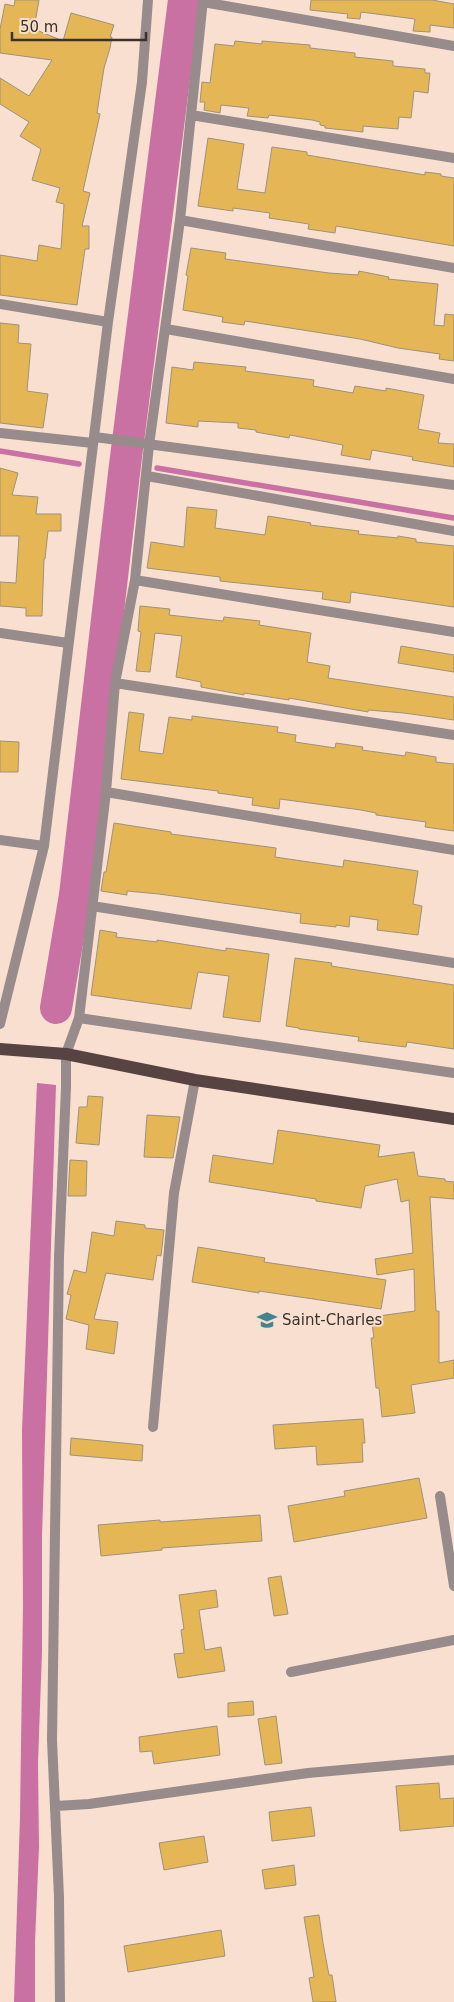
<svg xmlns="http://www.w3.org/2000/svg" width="454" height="2002" font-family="'DejaVu Sans',sans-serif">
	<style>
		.water { fill: #c971a3 }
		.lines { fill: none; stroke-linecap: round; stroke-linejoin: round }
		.stream { stroke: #c971a3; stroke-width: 5.5 }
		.river { stroke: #c971a3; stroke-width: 32 }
		.building { fill: #e5b656; stroke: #9e927b }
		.street { stroke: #988b8b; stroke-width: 10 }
		.primary { stroke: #584343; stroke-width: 12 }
		.labels { text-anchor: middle; stroke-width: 4; stroke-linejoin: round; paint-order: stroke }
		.poi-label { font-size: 15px; fill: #3b312b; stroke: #f9dfd0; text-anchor: start }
	</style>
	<rect width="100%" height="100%" fill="#f9dfd0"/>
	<path class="water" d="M 37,1083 L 56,1085 L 42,1537 L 42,1651 L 38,1763 L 39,1847 L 35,1942 L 35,2002 L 14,2002 L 20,1817 L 23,1604 L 22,1430 Z"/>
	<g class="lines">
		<path class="stream" d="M 0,451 L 79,464
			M 157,468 L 454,518"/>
		<path class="river" d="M 56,1008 L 75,895 L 125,465 L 184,0"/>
	</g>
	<path class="building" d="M 15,0 L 39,0 L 34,29 L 63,41 L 71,13 L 114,25 L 110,37 L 112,37 L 110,48 L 104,68 L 97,113 L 100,114 L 83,191 L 90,193 L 82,226 L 89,226 L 89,249 L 85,249 L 77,305 L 0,295 L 0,255 L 37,261 L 39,245 L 61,249 L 64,204 L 56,202 L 60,188 L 32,180 L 41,149 L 20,136 L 29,122 L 0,104 L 0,78 L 29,96 L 52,60 L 0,53 L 0,29 L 5,4 L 14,6 Z
		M 311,0 L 432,0 L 454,4 L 454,28 L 430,25 L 430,32 L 413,31 L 415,19 L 361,12 L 360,19 L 347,18 L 348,14 L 310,10 Z
		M 235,41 L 262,44 L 262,41 L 310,45 L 310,48 L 355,53 L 355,57 L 393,61 L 393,66 L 425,69 L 425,73 L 430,73 L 428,93 L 414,91 L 411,118 L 399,117 L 398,129 L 363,126 L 363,132 L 325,128 L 325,126 L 320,125 L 320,122 L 312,120 L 269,115 L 268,118 L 247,116 L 249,108 L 221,105 L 220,113 L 204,110 L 205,102 L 200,102 L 202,82 L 210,83 L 215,44 L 234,46 Z
		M 208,138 L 244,144 L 237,189 L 265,193 L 272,147 L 307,152 L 307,155 L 425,175 L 425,172 L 441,174 L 441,176 L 454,178 L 454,246 L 336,226 L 335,233 L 308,229 L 309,224 L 269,218 L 270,213 L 233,208 L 233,211 L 198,206 Z
		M 191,248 L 226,253 L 225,259 L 329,273 L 358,275 L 359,271 L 389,277 L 388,279 L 438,284 L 434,325 L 444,326 L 445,314 L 454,315 L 454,361 L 439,359 L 440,354 L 398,348 L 360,339 L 245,321 L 244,325 L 222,322 L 223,317 L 183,310 L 188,276 L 186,275 Z
		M 0,323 L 19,325 L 18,343 L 31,344 L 27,391 L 48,394 L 43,428 L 0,423 Z
		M 194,362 L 246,367 L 245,371 L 314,380 L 313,386 L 353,393 L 355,386 L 386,391 L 386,388 L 424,395 L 418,429 L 440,433 L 438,443 L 454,444 L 454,467 L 412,460 L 413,457 L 372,450 L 370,460 L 341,455 L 343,445 L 290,435 L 289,438 L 256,432 L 256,430 L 238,428 L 238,423 L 198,421 L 198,427 L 166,423 L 172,367 L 193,370 Z
		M 0,468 L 18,473 L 12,495 L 38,497 L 36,514 L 61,514 L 61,531 L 48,531 L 45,559 L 44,559 L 42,616 L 26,616 L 26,608 L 0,606 L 0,582 L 16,583 L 19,536 L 0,536 Z
		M 187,507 L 217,510 L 215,528 L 265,535 L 268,516 L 311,523 L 310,525 L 359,531 L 358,534 L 398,538 L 398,536 L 416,539 L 416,542 L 454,546 L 454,607 L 351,592 L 350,603 L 322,599 L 323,592 L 220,581 L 220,577 L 147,568 L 151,542 L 184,547 Z
		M 140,606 L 170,609 L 169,615 L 223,621 L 224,617 L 260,621 L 259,625 L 311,633 L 307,662 L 330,666 L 328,678 L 454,697 L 454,720 L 404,713 L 368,710 L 368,712 L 289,698 L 289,700 L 244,693 L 244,695 L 201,687 L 201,682 L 176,677 L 182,636 L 155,633 L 150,672 L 136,671 L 141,632 L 138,631 Z
		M 401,646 L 454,655 L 454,672 L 398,663 Z
		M 129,712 L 144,714 L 139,751 L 163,754 L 169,717 L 192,720 L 192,716 L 278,727 L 277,732 L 296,735 L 295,742 L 335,748 L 336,743 L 363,747 L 362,750 L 405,756 L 406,752 L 436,757 L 436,762 L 454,764 L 454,831 L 425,827 L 426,822 L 376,815 L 376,813 L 361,810 L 280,799 L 279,809 L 252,805 L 253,798 L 218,793 L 218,791 L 121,779 Z
		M 0,741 L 19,742 L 18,772 L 0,772 Z
		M 114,823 L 171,832 L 171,834 L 276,848 L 275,857 L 343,867 L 344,860 L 418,871 L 413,904 L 422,906 L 418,935 L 377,930 L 378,920 L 350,916 L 349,927 L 336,925 L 336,927 L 300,923 L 301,914 L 159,894 L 127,891 L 127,895 L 101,891 L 104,872 L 106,872 L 108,860 Z
		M 100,930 L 117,933 L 116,937 L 157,942 L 157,940 L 226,951 L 226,948 L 269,954 L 260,1022 L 223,1017 L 229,976 L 198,972 L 191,1009 L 91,995 Z
		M 295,958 L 332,963 L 331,966 L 454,985 L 454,1049 L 407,1042 L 406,1047 L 358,1041 L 359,1037 L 299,1029 L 299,1028 L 286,1026 Z
		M 88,1096 L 103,1097 L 99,1145 L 76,1143 L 79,1107 L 87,1107 Z
		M 147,1115 L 180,1117 L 173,1158 L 144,1157 Z
		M 278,1130 L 380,1145 L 378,1157 L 414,1152 L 418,1176 L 445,1179 L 445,1181 L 454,1182 L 454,1199 L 430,1197 L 436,1311 L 439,1311 L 439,1363 L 454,1360 L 454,1378 L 411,1385 L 415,1413 L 382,1417 L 379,1388 L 376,1388 L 371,1338 L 374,1338 L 371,1317 L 415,1311 L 414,1269 L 377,1275 L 375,1259 L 413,1253 L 409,1200 L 401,1202 L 397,1179 L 365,1186 L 361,1208 L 316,1201 L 316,1199 L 209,1182 L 213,1155 L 273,1164 Z
		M 70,1160 L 87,1161 L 86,1196 L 68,1196 Z
		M 116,1221 L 145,1225 L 145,1228 L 164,1230 L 161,1256 L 157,1255 L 153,1280 L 106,1273 L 94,1319 L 118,1322 L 114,1354 L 86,1349 L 89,1325 L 66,1319 L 71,1295 L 67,1294 L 74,1270 L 86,1273 L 92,1232 L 114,1236 Z
		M 198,1247 L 265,1258 L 264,1262 L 386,1280 L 381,1309 L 259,1291 L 259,1293 L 192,1282 Z
		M 363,1419 L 365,1443 L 362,1443 L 363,1462 L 317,1465 L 316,1446 L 275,1449 L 273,1425 Z
		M 71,1438 L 143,1445 L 142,1461 L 70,1455 Z
		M 419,1478 L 427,1518 L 294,1542 L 288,1506 L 345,1496 L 344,1491 Z
		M 260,1515 L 262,1541 L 162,1548 L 162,1550 L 101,1556 L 98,1525 L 160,1520 L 160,1522 Z
		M 281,1576 L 288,1614 L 274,1616 L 268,1578 Z
		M 216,1590 L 218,1607 L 199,1610 L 205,1650 L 221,1647 L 225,1671 L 178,1678 L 174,1654 L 184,1653 L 181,1630 L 184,1629 L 179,1595 Z
		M 253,1701 L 254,1715 L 228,1717 L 228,1703 Z
		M 276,1716 L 282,1763 L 265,1765 L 258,1719 Z
		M 217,1726 L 220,1755 L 154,1764 L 152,1751 L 140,1752 L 139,1737 Z
		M 439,1783 L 440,1799 L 454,1798 L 454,1826 L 400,1831 L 396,1786 Z
		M 311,1807 L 315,1836 L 272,1841 L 269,1812 Z
		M 204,1836 L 208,1862 L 164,1870 L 159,1843 Z
		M 294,1865 L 296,1885 L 265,1889 L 262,1870 Z
		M 319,1915 L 323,1943 L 329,1975 L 332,1975 L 336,2002 L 313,2002 L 309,1978 L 314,1977 L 304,1917 Z
		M 221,1930 L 225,1956 L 128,1972 L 124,1946 Z"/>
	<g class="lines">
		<path class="street" d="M 203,2 L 454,46
			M 191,115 L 454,158
			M 180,220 L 454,268
			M 0,304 L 108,322
			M 166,329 L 454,379
			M 0,433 L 93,443
			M 95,437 L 454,485
			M 147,476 L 454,531
			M 135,580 L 454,632
			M 0,633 L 68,643
			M 115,683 L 454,735
			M 106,792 L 454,850
			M 0,840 L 44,846
			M 92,906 L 454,963
			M 79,1018 L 454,1073
			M 0,1024 L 44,846 L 108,322 L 142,82 L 148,0
			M 153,1427 L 174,1193 L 195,1080
			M 440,1496 L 454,1586
			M 291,1672 L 454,1640
			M 56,1806 L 89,1804 L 308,1773 L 454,1760
			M 60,2002 L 59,1897 L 52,1740 L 59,1256 L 66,1087 L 66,1054 L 79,1018 L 106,792 L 115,683 L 135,580 L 149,445 L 180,220 L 203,0"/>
		<path class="primary" d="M 0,1049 L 66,1054 L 195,1080 L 454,1119"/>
	</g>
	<defs>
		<symbol id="school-bare" viewBox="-9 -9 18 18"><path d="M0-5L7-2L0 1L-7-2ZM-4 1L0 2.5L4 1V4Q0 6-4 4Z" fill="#408492" stroke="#f9dfd0" stroke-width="2.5" paint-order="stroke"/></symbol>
	</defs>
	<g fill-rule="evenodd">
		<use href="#school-bare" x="253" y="1306" width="28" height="28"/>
	</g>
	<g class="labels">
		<g class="poi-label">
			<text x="282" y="1325">Saint-Charles</text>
		</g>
	</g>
	<path d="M12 32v8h134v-8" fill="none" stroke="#3b312b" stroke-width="2.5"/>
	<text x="20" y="32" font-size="15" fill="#3b312b" stroke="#f9dfd0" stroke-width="4" paint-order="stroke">50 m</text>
</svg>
